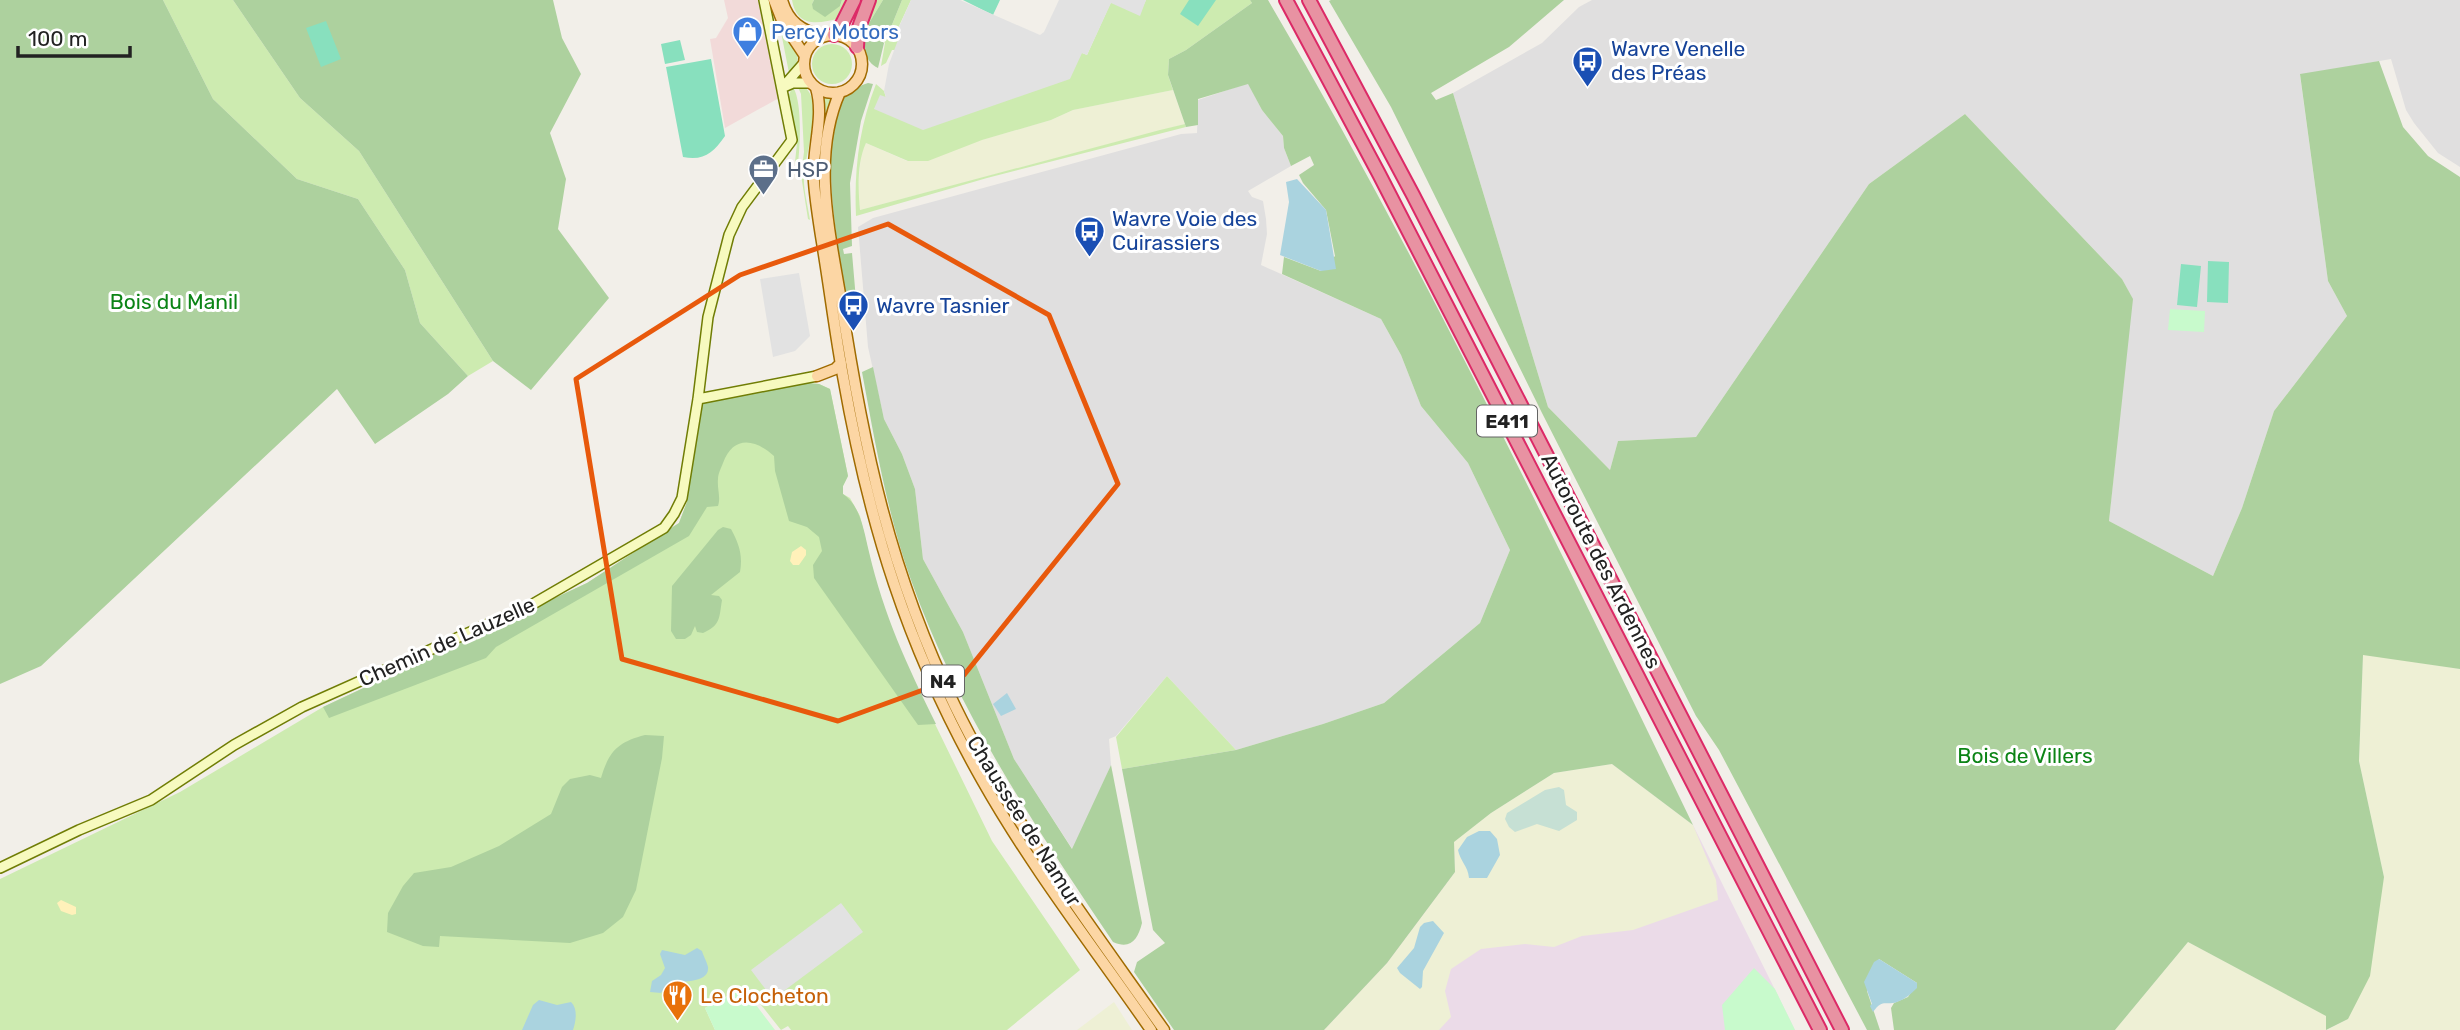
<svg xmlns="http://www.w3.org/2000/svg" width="2460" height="1030" font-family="Rubik,sans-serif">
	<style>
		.residential { fill: #e0dfdf }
		.commercial { fill: #f2dad9 }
		.industrial { fill: #ebdbe8 }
		.farmland { fill: #eef0d5 }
		.grass { fill: #cdebb0 }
		.forest { fill: #add19e }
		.wetland { fill: #c6e0d4 }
		.sand { fill: #fff1ba }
		.park { fill: #c8facc }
		.pitch { fill: #88e0be }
		.parking { fill: #e2e2e2 }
		.water { fill: #aad3df }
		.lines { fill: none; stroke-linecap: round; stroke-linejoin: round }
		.secondary-casing { stroke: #707d05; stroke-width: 12 }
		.primary-casing { stroke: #a06b00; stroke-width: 13 }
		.highway-casing { stroke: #dc2a67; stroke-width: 16 }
		.secondary { stroke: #f7fabf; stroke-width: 9 }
		.primary { stroke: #fcd6a4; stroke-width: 10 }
		.highway { stroke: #e892a2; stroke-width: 12 }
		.marked { fill: none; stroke: #e8590c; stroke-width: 5; stroke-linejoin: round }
		.labels { text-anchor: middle; stroke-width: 6; stroke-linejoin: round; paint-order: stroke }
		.shield { fill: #fff; stroke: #646464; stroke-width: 2 }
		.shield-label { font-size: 19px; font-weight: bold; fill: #222 }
		.shop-label { font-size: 21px; fill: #366cbe; stroke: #fff; text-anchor: start }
		.transit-label { font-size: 21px; fill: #164399; stroke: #fff; text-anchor: start }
		.service-label { font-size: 21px; fill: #4e5e75; stroke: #fff; text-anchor: start }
		.park-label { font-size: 21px; fill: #0c8416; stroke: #fff }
		.street-label { font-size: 21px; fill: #222; stroke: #fff }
		.food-label { font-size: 21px; fill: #c56008; stroke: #fff; text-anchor: start }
	</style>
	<rect width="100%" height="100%" fill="#f2efe9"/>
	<path class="residential" d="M 1592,0 L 2460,0 L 2460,167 L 2438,153 L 2414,123 L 2406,110 L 2391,59 L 2300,75 L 2328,281 L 2347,316 L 2274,411 L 2242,508 L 2213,576 L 2109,521 L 2132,298 L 2122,279 L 1965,114 L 1869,184 L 1696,437 L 1618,441 L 1610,470 L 1548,407 L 1453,93 L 1542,43 L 1579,7 Z
		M 1248,83 L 1262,110 L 1283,136 L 1284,148 L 1291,166 L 1248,191 L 1252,197 L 1263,201 L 1266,219 L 1267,234 L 1261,265 L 1381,319 L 1401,355 L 1421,406 L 1468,463 L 1510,550 L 1480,623 L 1384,703 L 1323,724 L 1236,750 L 1167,676 L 1116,736 L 1109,739 L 1111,765 L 1073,850 L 1014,759 L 963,632 L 923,559 L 915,489 L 902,454 L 884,419 L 868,347 L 858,227 L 873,218 L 1181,134 L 1197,133 L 1198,100 Z"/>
	<path class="commercial" d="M 724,0 L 765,0 L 763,1 L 779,98 L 725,128 L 710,39 L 716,38 L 728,18 Z"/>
	<path class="industrial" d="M 1612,764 L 1693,825 L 1795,1030 L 1324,1030 L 1455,872 L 1454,842 Z"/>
	<path class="farmland" d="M 1173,90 L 1185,124 L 860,210 L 858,193 L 861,152 L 866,143 L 907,161 L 1051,120 L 1073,110 Z
		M 2363,654 L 2460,669 L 2460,1030 L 2327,1030 L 2348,1019 L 2384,877 L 2359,761 Z
		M 1612,764 L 1693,825 L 1716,880 L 1718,900 L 1633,930 L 1582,936 L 1554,947 L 1525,944 L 1481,949 L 1451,969 L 1445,991 L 1451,1017 L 1439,1030 L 1324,1030 L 1387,963 L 1455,872 L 1454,842 L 1491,813 L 1554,773 Z
		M 2188,942 L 2327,1016 L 2326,1030 L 2115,1030 Z
		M 1114,1002 L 1132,1030 L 1077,1030 Z"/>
	<path class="grass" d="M 163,0 L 233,0 L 300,98 L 359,151 L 493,361 L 468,376 L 420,323 L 405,270 L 358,199 L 297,179 L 213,99 Z
		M 792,0 L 814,0 L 812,4 L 840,6 L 842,0 L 845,0 L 840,18 C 818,24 797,28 792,0 Z
		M 876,0 L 883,0 L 866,28 L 887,37 L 902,0 L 911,0 L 894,37 L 899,40 L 895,50 L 892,50 L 886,63 L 881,66 L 885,43 L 880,37 L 863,30 L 869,13 Z
		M 1146,0 L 1250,0 L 1252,3 L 1186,50 L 1169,59 L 1168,75 L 1173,90 L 1073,110 L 1051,120 L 982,140 L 928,161 L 908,161 L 866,143 C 857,162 858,189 860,210 L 1160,130 L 1185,124 L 1186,127 L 987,178 L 856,216 C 854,170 859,127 876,84 L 884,91 L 886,98 L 874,109 L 1082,53 L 1087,55 L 1111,2 L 1139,15 Z
		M 771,5 L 798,53 L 797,66 L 789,73 L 781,32 Z
		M812 64a20 20 0 1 1 40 0a20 20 0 1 1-40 0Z
		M 797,85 C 828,87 805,155 804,175 C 803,189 808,206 810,220 L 808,219 L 801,175 L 804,152 L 801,94 Z
		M 793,87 C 803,103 800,152 797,171 L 795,162 L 797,143 L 788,96 Z
		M 825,97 L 832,99 C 823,135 818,161 823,199 L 821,199 L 818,176 Z
		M 807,383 L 819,384 L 830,389 L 848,476 L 843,486 L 843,494 L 850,498 L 860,516 L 877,588 L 898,648 L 992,841 L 1080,970 L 1007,1030 L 791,1030 L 788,1026 L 781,1030 L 746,986 L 705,1008 L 715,1030 L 0,1030 L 0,879 L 180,792 L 323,707 L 587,583 L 679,523 L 687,502 L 689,475 L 701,406 Z
		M 879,521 L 912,617 L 947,699 L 1159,1030 L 1157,1030 C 1102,952 1043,876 995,793 C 945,707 907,617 879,521 Z
		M 1167,676 L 1236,750 L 1122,769 L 1116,737 Z"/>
	<path class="forest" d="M 0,0 L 163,0 L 213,99 L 297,179 L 358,199 L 405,270 L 420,323 L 468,376 L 448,394 L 375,444 L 337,389 L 41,666 L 0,684 Z
		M 233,0 L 553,0 L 562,38 L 581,74 L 550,133 L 566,179 L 558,229 L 609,298 L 531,390 L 493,361 L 359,151 L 300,98 Z
		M 814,0 L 842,0 L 840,6 L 825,17 L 813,9 L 812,4 Z
		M 883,0 L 902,0 L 887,37 L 866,28 Z
		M 1250,0 L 1268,0 C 1425,267 1558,546 1693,825 L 1612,764 L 1554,773 L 1491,813 L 1454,842 L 1455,872 L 1387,963 L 1324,1030 L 1174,1030 L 1134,972 L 1137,962 L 1165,943 L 1153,930 L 1122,769 L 1236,750 L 1323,724 L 1384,703 L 1480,623 L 1510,550 L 1468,463 L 1421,406 L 1401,355 L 1381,319 L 1282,274 L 1284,257 L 1321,271 L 1335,256 L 1326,210 L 1303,183 L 1299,175 L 1314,165 L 1310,156 L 1291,166 L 1284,148 L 1283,136 L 1262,110 L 1248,84 L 1198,99 L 1198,125 L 1186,127 L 1168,75 L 1169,59 L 1186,50 L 1252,3 Z
		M 1331,0 L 1564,0 L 1509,47 L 1431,93 L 1436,100 L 1453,93 L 1548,407 L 1610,470 L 1618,441 L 1696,437 L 1869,184 L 1965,114 L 2122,279 L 2133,299 L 2109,521 L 2213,576 L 2242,508 L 2274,411 L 2347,316 L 2328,281 L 2300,74 L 2379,61 L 2403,127 L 2428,156 L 2460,177 L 2460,669 L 2363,655 L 2359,761 L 2384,877 L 2370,976 L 2348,1019 L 2326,1030 L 2326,1016 L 2188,942 L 2115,1030 L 1894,1030 L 1891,1008 L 1894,1003 L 1908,997 L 1917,983 L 1879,959 L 1867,991 L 1880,1030 L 1867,1030 L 1719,750 L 1696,716 L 1542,413 L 1391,107 L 1329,1 Z
		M 861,32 L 879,39 L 884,43 L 878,68 C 865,62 862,46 861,32 Z
		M 868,83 L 873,84 L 861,121 L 850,183 L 852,246 L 843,249 L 844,254 L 852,253 L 858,323 L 856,327 L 854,321 L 850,321 C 841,259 817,159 842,101 C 845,93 861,85 868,83 Z
		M 873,367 L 884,419 L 902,454 L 915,489 L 923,559 L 963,632 L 1014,759 L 1072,849 L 1111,765 L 1142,923 C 1138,939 1131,950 1113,942 C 1035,826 958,713 911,580 C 887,513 875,442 862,372 Z
		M 807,383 L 819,384 L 830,389 L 848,476 L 843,486 L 843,494 C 861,506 864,532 869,552 C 884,616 907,665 936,724 L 918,725 L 814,578 L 813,565 L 822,551 L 819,537 L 807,527 L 789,521 L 775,471 L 774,456 C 754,438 733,436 723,463 C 721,468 718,474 718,479 C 717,489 721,497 718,506 L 707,507 L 689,536 L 496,647 L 486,658 L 329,718 L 323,707 L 587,583 L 679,523 L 687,502 L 689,475 L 701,406 L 706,402 Z
		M 723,527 L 731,529 C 739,544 743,555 740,572 L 711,595 L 719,596 L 722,600 C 719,618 721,625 703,633 L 697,632 L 695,626 L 691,635 L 685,639 L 676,639 L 671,631 L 672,586 L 718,530 Z
		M 645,735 L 664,736 L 662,758 L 636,890 L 623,917 L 603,933 L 570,943 L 440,936 L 439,947 L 423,946 L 387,932 L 388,913 L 403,886 L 414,873 L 451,867 L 499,846 L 551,814 L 562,787 L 570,779 L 590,775 L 601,778 C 609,751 618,742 645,735 Z"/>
	<path class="wetland" d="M 1559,787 L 1564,790 L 1566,805 L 1577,812 L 1577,820 L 1559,831 L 1537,824 L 1515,832 L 1509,827 L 1505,819 L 1507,813 L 1545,790 Z"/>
	<path class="sand" d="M 801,546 L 806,550 L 806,555 L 799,565 L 793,565 L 790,561 L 792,552 Z
		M 61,900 L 76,907 L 76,914 L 72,915 L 61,911 L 57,903 Z"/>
	<path class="park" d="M 2170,309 L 2205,311 L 2204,332 L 2168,330 Z
		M 1754,968 L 1775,989 L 1795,1030 L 1725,1030 L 1722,1005 Z
		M 743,988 L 775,1030 L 715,1030 L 705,1008 Z"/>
	<path class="pitch" d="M 963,0 L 1000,0 L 993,15 Z
		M 1189,0 L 1216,0 L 1198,26 L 1180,14 Z
		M 326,21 L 341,59 L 321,67 L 306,28 Z
		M 680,40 L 685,60 L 665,64 L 661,44 Z
		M 711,59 L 725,136 C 713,153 704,161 683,157 L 666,67 Z
		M 2208,261 L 2229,262 L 2228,303 L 2207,302 Z
		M 2181,264 L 2201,266 L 2197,307 L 2177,305 Z"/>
	<path class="parking" d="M 911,0 L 960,0 L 1040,35 L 1044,32 L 1059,0 L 1146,0 L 1140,16 L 1111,3 L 1087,55 L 1082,53 L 1070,79 L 923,130 L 874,109 L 880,95 L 886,97 L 884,91 L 889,64 L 898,40 L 894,38 Z
		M 799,273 L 810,336 L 795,351 L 773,357 L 760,279 Z
		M 841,903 L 863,932 L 773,999 L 751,970 Z"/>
	<path class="water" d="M 1297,179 L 1326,210 L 1336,269 L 1321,271 L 1280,255 L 1289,202 L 1286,182 Z
		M 1007,693 L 1016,709 L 1001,716 L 993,704 Z
		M 1479,831 L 1490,831 L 1497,839 L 1500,855 L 1487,878 L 1469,878 C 1468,866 1460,861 1458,850 L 1467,837 Z
		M 1433,921 L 1444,933 L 1423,971 L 1422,987 L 1420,989 L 1400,973 L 1397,968 L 1414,948 L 1420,927 L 1424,923 Z
		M 697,948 L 702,951 C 703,955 707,962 708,967 C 710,984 679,981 669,983 L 661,993 L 650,992 L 652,981 L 661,975 L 665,968 L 660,954 L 662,950 L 685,955 Z
		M 1879,959 L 1917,983 L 1917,988 C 1911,994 1905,999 1897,1002 C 1885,1006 1883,998 1873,1012 L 1870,1006 L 1872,1004 L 1864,982 L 1874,962 Z
		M 539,1000 L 557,1005 L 571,1002 C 578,1009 576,1021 573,1030 L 522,1030 L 533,1005 Z"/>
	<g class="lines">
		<defs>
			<path id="secondary" d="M 784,87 L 793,83 L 811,83
				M 782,88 L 804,63
				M 698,399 L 817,376
				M 0,868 L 79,830 L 151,800 L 234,745 L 302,707 L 533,604 L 664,528 L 674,514 L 682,498 L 698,399 L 708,317 L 729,235 L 742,207 L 792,140 L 764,0"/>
			<path id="primary" d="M 774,0 L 783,23 L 805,56
				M 782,0 C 788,22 802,31 823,36
				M804 64a29 29 0 1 1 58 0a29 29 0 1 1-58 0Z
				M 816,88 C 825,118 811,151 814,182 C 816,208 821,235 825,261 C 831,299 836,338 843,376 C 869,524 907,648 982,780 C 1031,867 1094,948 1151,1030
				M 840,92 C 811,157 830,233 841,300 C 863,445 890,573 955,706 C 1011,821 1090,925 1164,1030
				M 817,376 L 835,369 L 841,363"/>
			<path id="highway" d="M 1286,0 L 1379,174 L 1820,1030
				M 1309,0 L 1413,195 L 1842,1030
				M 834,35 L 841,26 L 854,0
				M 857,47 L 858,30 L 869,0"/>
		</defs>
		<use href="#secondary" class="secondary-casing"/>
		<use href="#primary" class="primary-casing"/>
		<use href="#highway" class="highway-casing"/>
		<use href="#secondary" class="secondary"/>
		<use href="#primary" class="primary"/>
		<use href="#highway" class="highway"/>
	</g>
	<path class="marked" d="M 888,224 L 1049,315 L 1118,484 L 964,675 L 838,721 L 622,659 L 576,379 L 740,275 Z"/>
	<defs>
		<symbol id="shop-pin" viewBox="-11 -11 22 30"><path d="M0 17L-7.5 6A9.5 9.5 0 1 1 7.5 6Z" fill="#3f7fe0" stroke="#fff"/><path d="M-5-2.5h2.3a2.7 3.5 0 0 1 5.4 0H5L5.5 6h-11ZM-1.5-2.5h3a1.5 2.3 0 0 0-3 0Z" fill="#fff"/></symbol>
		<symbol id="bus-pin" viewBox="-11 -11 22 30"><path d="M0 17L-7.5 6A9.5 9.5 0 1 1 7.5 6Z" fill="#1a4fb4" stroke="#fff"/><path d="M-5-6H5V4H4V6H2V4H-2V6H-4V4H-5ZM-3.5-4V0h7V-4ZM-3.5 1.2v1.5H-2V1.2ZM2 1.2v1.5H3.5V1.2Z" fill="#fff"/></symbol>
		<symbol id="office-pin" viewBox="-11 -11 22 30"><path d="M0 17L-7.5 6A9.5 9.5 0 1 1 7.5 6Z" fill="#5c6f8a" stroke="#fff"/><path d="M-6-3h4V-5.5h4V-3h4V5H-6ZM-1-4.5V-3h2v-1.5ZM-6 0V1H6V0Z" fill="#fff"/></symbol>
		<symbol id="restaurant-pin" viewBox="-11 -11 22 30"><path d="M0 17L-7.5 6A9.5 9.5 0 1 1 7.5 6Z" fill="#e8710a" stroke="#fff"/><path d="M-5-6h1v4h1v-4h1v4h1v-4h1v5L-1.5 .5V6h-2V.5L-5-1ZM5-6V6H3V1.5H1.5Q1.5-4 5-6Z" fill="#fff"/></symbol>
	</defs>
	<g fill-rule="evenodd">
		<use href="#shop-pin" x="730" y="14" width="35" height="47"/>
		<use href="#bus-pin" x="1570" y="44" width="35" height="47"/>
		<use href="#office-pin" x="746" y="152" width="35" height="47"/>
		<use href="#bus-pin" x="1072" y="214" width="35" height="47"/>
		<use href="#bus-pin" x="836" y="288" width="35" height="47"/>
		<use href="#restaurant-pin" x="660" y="978" width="35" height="47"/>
	</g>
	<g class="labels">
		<g class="shield">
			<rect x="1477" y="405.5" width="60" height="31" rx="5"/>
			<rect x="922" y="665.5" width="42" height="31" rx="5"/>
		</g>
		<g class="shield-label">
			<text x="1507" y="428">E411</text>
			<text x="943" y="688">N4</text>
		</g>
		<g class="shop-label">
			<text x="771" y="39">Percy Motors</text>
		</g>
		<g class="transit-label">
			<text x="1611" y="56">Wavre Venelle<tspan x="1611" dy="24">des Préas</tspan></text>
			<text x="1112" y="226">Wavre Voie des<tspan x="1112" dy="24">Cuirassiers</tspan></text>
			<text x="876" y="313">Wavre Tasnier</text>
		</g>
		<g class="service-label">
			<text x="787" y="177">HSP</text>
		</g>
		<g class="park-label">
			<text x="174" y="309">Bois du Manil</text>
			<text x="2025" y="763">Bois de Villers</text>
		</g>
		<g class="street-label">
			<text transform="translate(1601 561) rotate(63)" y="7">Autoroute des Ardennes</text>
			<text transform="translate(447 642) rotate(-24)" y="7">Chemin de Lauzelle</text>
			<text transform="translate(1024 821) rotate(58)" y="7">Chaussée de Namur</text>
		</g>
		<g class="food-label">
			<text x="700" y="1003">Le Clocheton</text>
		</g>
	</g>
	<path d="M18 46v10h112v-10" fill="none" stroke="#222222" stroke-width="3.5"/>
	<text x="28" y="46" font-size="21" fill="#222222" stroke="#ffffff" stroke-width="5" paint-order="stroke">100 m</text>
</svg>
